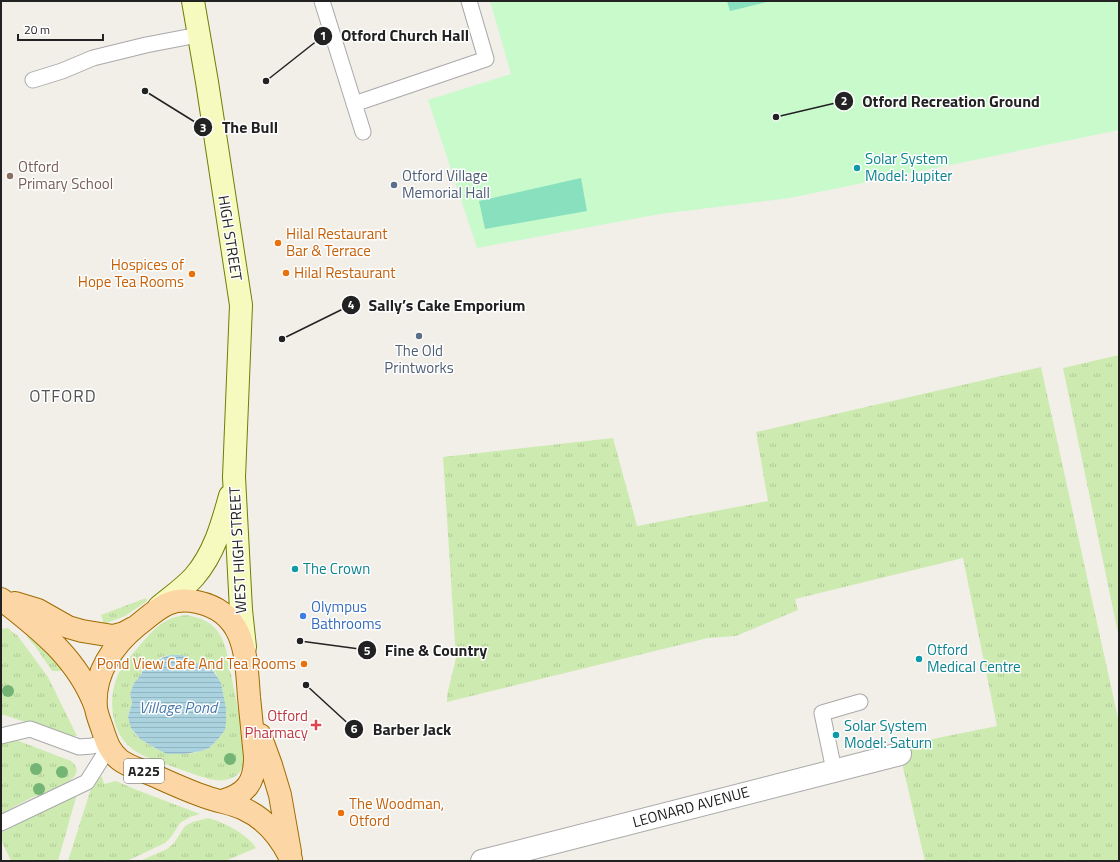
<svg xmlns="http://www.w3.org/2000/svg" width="1120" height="862" font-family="'Titillium Web',sans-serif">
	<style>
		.grass { fill: url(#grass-tufts); fill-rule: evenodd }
		.park { fill: #c8facc }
		.garden { fill: #cdebb0 }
		.pitch { fill: #88e0be }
		.water { fill: url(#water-rules) }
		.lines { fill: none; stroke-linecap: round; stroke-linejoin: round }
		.lane-casing { stroke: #a9a9a9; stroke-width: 17 }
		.street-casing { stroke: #a9a9a9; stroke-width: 24 }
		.secondary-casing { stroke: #707d05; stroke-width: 24 }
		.primary-casing { stroke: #a06b00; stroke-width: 24 }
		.lane { stroke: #fff; stroke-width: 15 }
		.street { stroke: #fff; stroke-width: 22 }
		.secondary { stroke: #f7fabf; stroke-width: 22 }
		.primary { stroke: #fcd6a4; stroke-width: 22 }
		.tree { fill: #74b475 }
		.culture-dot { fill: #0f9aa8; stroke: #fff; stroke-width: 1.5 }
		.education-dot { fill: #8d6e63; stroke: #fff; stroke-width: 1.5 }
		.service-dot { fill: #5c6f8a; stroke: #fff; stroke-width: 1.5 }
		.food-dot { fill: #e8710a; stroke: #fff; stroke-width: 1.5 }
		.shop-dot { fill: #3f7fe0; stroke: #fff; stroke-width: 1.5 }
		.health-dot { fill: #e0444e; stroke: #fff; stroke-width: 1.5 }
		.labels { text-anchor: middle; stroke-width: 3; stroke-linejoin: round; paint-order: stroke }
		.shield { fill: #fff; stroke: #646464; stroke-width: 1 }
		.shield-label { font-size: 14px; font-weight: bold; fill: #222 }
		.culture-label { font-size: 15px; fill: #0d838f; stroke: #fff; text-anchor: start }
		.education-label { font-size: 15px; fill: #785e54; stroke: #fff; text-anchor: start }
		.service-label { font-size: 15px; fill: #4e5e75; stroke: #fff; text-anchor: start }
		.food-label { font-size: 15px; fill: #c56008; stroke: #fff; text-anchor: start }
		.street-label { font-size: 15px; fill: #222; stroke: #fff }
		.shop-label { font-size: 15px; fill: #366cbe; stroke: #fff; text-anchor: start }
		.health-label { font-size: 15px; fill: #be3a42; stroke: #fff; text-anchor: end }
		.water-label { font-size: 16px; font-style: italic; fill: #4a7aab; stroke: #fff }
		.quarter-label { font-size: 17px; letter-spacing: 1px; fill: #555; stroke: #fff }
		.leader { fill: none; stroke: #222; stroke-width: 1.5 }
		.callout-dot { fill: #222; stroke: #fff; stroke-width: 1.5 }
		.mark-label { font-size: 12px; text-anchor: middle; font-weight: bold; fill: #fff }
		.callout-label { font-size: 16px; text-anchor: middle; font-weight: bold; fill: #222; stroke: #fff; stroke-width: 3; stroke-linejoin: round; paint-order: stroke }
	</style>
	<defs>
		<pattern id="grass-tufts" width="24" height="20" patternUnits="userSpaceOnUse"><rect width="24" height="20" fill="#cdebb0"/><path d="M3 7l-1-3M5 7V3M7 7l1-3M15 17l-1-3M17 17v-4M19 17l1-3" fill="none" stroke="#b0c997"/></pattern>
		<pattern id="water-rules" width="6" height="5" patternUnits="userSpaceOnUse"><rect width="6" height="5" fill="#aad3df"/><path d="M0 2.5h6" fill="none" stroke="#92b5bf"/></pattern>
	</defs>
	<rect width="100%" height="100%" fill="#f2efe9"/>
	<path class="grass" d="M 1119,355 L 1119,638 L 1063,368 Z
		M 1041,367 L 1119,723 L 1119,861 L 925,861 L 898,746 L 997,726 L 963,558 L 795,599 L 798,610 L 736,636 L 708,638 L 447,702 L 447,695 L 456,658 L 443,457 L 613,438 L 637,526 L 768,501 L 756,432 Z
		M 146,598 L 147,601 L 125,616 L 104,624 L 101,615 Z
		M 187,615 C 210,620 219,627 226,649 L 246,750 C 244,761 244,773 232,778 C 216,785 198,775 182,770 C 165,763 144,759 130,747 C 111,731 108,699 117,677 C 120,668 128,659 134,652 C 150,634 161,617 187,615 ZM 170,655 L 180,655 L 196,664 L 204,664 L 215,672 L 221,683 L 226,708 L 226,716 L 218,739 L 209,748 L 194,753 L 173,754 L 157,749 L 140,739 L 135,734 L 128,717 L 132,703 L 130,694 L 134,683 L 141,675 L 142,669 L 150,662 L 158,661 L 161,657 Z
		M 11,631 L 17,635 L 26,647 L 48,677 L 77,736 L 68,736 L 1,714 L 1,639 Z
		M 29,632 L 52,656 L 62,671 L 52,671 L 35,646 L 27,637 Z
		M 11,738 L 71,761 C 94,780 40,794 29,799 C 19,804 10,809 1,814 L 1,741 Z
		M 95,776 L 102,777 L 104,784 L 116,781 L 137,790 L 200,814 L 190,817 L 180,823 L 171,837 L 165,843 L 127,861 L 68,861 Z
		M 77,794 L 58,861 L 11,861 L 1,840 L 1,833 Z
		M 208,818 C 225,823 246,833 256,848 L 225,861 L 140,861 L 167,849 L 174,843 L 185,826 L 193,822 Z"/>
	<path class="park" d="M 490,1 L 1119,1 L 1119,130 L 790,198 L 660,214 L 477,248 L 428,100 L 511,74 Z"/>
	<path class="garden" d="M 8,628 L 11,631 L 1,639 L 1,629 Z"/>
	<path class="pitch" d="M 727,1 L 771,1 L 730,11 Z
		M 581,178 L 587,211 L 485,229 L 479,201 Z"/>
	<path class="water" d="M 170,655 L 180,655 L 188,657 L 196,664 L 204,664 L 211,668 L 218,678 L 221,683 L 226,708 L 226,723 L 225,730 L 218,739 L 209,748 L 201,751 L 185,754 L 167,754 L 157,749 L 140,739 L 131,728 L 128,717 L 132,703 L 130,694 L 134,683 L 141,675 L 144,666 C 148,662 152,663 157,661 C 162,658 165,656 170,655 Z"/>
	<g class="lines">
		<defs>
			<path id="lane" d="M 322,1 L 363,132
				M 33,80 L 62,71 L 93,58 L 146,45 L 198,35
				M 354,104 L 486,59 L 469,1
				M 1,736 L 30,729 L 79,747 L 92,746 L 107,742
				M 834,770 L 822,713 L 860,702
				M 1,823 L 87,782 L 109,747"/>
			<path id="street" d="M 482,861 L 900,754"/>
			<path id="secondary" d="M 193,1 L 207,82 L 241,305 L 234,477 L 241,610 L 245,647
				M 159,607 C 171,597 184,588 194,577 C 214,554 222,525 230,496"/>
			<path id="primary" d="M 1,599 C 40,629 79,660 96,708
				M 15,603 L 38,610 L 68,627 L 82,631 L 113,636 L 124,633 L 133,628
				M 260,735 L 271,765 L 280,795 L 290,852
				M 222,801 C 246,794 255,783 255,757 C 253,737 251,717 249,697 C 246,656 246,612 197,602 C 170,596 158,609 138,625 C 113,645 93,674 96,708 C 97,716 101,724 103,731 C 107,743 110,752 120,760 C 129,767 142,770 153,775 C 171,783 188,791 206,797 C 219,802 232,803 244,809 C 266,819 281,838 291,859"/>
		</defs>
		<use href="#lane" class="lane-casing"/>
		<use href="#street" class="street-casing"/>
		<use href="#secondary" class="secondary-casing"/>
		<use href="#primary" class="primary-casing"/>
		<use href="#lane" class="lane"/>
		<use href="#street" class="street"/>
		<use href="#secondary" class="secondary"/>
		<use href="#primary" class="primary"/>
	</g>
	<g class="tree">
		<circle cx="8" cy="691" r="6"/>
		<circle cx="230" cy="759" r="6"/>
		<circle cx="36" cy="769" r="6"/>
		<circle cx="62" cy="772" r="6"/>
		<circle cx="39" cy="789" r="6"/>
	</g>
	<g class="culture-dot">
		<circle cx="857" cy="168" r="4"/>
		<circle cx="295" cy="569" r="4"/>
		<circle cx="919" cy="659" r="4"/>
		<circle cx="836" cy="735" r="4"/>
	</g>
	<circle class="education-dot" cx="10" cy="176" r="4"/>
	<g class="service-dot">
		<circle cx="394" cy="185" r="4"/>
		<circle cx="419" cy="336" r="4"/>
	</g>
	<g class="food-dot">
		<circle cx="278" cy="243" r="4"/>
		<circle cx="286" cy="273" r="4"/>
		<circle cx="192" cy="274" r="4"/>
		<circle cx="304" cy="664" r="4"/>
		<circle cx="341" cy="813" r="4"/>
	</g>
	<circle class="shop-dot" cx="303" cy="616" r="4"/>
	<path class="health-dot" d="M314 719h4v4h4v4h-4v4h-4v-4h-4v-4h4z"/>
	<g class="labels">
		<rect class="shield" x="124" y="759" width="40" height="24" rx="3"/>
		<g class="shield-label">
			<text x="144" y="776">A225</text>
		</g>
		<g class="culture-label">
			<text x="865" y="164">Solar System<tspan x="865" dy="17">Model: Jupiter</tspan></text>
			<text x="303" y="574">The Crown</text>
			<text x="927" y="655">Otford<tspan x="927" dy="17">Medical Centre</tspan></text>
			<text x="844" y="731">Solar System<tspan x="844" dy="17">Model: Saturn</tspan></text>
		</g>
		<g class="education-label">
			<text x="18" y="172">Otford<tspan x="18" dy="17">Primary School</tspan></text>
		</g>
		<g class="service-label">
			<text x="402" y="181">Otford Village<tspan x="402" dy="17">Memorial Hall</tspan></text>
			<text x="419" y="356" text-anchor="middle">The Old<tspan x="419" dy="17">Printworks</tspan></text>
		</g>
		<g class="food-label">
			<text x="286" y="239">Hilal Restaurant<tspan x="286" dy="17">Bar &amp; Terrace</tspan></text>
			<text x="184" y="270" text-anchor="end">Hospices of<tspan x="184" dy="17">Hope Tea Rooms</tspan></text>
			<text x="294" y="278">Hilal Restaurant</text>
			<text x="296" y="669" text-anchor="end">Pond View Cafe And Tea Rooms</text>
			<text x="349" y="809">The Woodman,<tspan x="349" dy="17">Otford</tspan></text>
		</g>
		<g class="street-label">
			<text transform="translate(230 238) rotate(81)" y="5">HIGH STREET</text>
			<text transform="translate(238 550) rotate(-93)" y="5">WEST HIGH STREET</text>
			<text transform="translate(691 807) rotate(-15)" y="5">LEONARD AVENUE</text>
		</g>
		<g class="shop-label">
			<text x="311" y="612">Olympus<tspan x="311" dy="17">Bathrooms</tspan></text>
		</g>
		<g class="health-label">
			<text x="308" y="721">Otford<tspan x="308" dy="17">Pharmacy</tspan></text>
		</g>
		<g class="water-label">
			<text x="178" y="713">Village Pond</text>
		</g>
		<g class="quarter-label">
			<text x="63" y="402">OTFORD</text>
		</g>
	</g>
	<path class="leader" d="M266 81L323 36M776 117L844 101M145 91L203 127M282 339L351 305M300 641L367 650M306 685L354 729"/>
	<g class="callout-dot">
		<circle cx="266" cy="81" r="4"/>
		<circle cx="776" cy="117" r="4"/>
		<circle cx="145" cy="91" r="4"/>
		<circle cx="282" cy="339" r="4"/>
		<circle cx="300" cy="641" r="4"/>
		<circle cx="306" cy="685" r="4"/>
		<circle cx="323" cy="36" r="10"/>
		<circle cx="844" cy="101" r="10"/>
		<circle cx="203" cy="127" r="10"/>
		<circle cx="351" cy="305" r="10"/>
		<circle cx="367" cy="650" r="10"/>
		<circle cx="354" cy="729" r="10"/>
	</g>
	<g class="mark-label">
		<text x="323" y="40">1</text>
		<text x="844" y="105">2</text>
		<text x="203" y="132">3</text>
		<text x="351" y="309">4</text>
		<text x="367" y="655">5</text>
		<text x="354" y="733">6</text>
	</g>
	<g class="callout-label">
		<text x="405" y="41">Otford Church Hall</text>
		<text x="951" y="107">Otford Recreation Ground</text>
		<text x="250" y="133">The Bull</text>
		<text x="447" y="311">Sally’s Cake Emporium</text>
		<text x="436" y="656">Fine &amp; Country</text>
		<text x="412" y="735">Barber Jack</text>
	</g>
	<rect width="1120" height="862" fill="none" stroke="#222222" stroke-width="4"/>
	<path d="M18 34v6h85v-6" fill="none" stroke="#222222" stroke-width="2"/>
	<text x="24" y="34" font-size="12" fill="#222222" stroke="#ffffff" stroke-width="3" paint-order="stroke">20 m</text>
</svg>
